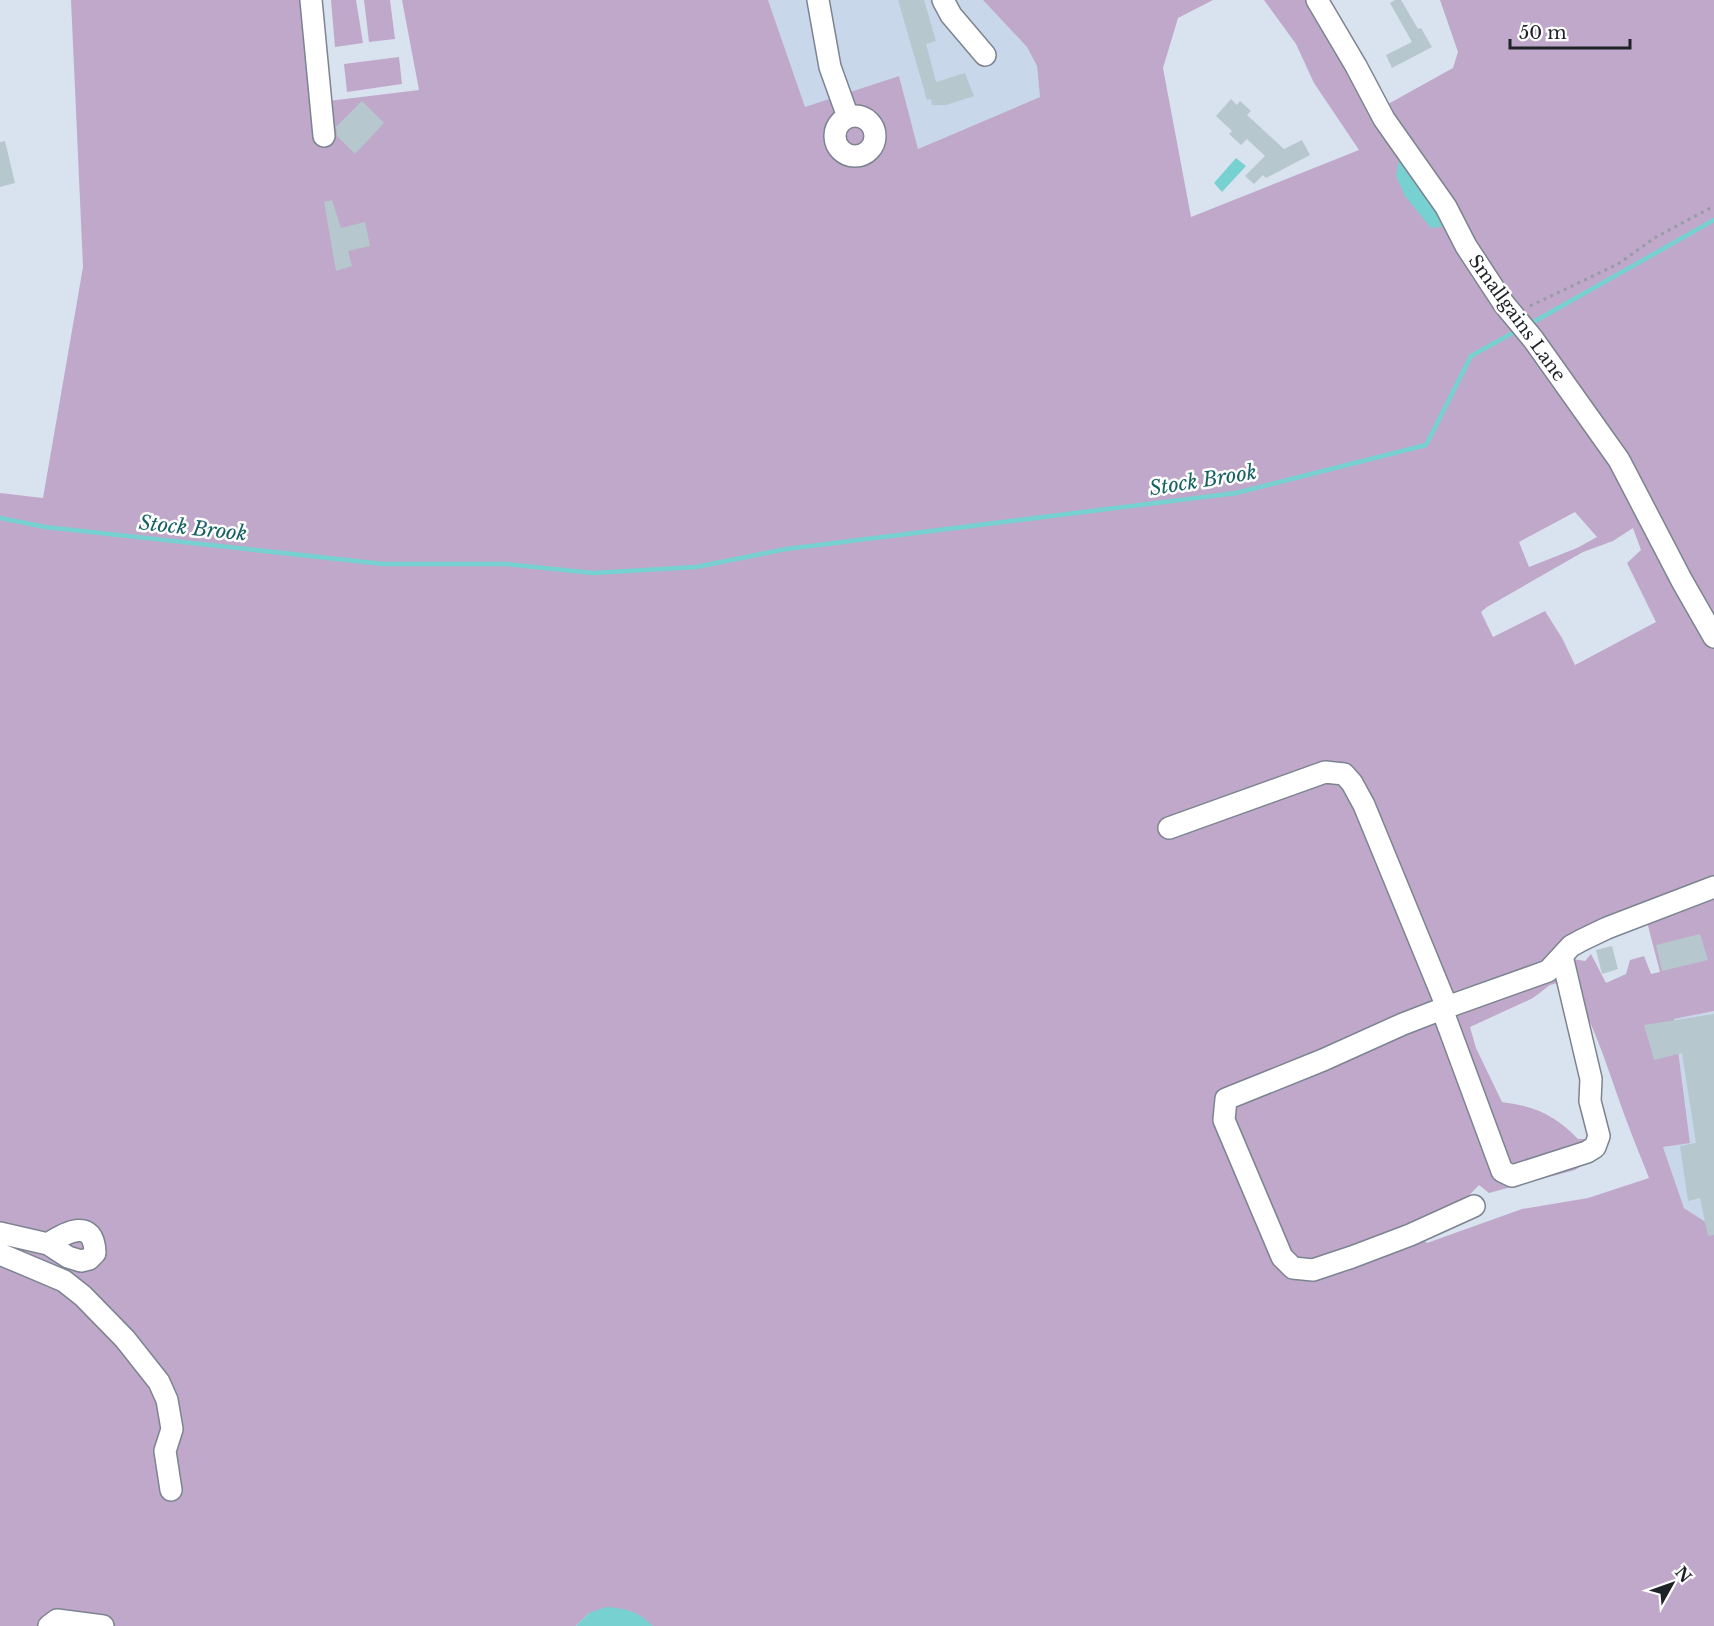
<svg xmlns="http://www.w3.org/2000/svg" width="1714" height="1626" font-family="'Libre Baskerville',serif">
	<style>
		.built { fill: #c8d7ea }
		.green { fill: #c0a8ca; fill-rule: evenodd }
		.water { fill: #77d1d0 }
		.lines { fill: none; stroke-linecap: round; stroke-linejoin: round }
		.stream { stroke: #77d1d0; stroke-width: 4.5 }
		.building { fill: #b6c7ce }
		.minor-casing { stroke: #7b8490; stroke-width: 24 }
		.path { stroke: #959ca7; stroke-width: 3; stroke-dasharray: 3 4.5; stroke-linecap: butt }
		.minor { stroke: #fff; stroke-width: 21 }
		.labels { text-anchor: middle; stroke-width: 5; stroke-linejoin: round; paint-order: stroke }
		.street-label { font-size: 18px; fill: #1e2126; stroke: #fff }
		.water-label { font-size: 20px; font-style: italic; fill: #166262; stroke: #fff }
	</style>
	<rect width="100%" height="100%" fill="#d9e3f0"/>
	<path class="built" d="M 768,0 L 983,0 L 1027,47 L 1037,66 L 1040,97 L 918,149 L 899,76 L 805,108 Z
		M 1714,1011 L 1714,1225 L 1710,1225 L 1684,1208 L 1663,1147 L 1690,1142 L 1674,1019 Z"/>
	<path class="green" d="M 71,0 L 317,0 L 320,102 L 419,90 L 402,0 L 768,0 L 805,107 L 899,76 L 918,149 L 1040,97 L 1037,66 L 1027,47 L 983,0 L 1213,0 L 1178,18 L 1163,68 L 1191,217 L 1359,150 L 1314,83 L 1296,44 L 1264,0 L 1317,0 L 1379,109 L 1453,68 L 1458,52 L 1440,0 L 1714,0 L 1714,1011 L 1674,1019 L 1690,1143 L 1663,1147 L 1684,1208 L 1710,1225 L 1714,1225 L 1714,1626 L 653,1626 L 589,1613 L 576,1626 L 0,1626 L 0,493 L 43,498 L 83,267 ZM 1575,512 L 1597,537 L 1577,548 L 1529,567 L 1519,542 ZM 1633,528 L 1641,550 L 1627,563 L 1656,622 L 1575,665 L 1562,638 L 1545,611 L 1493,637 L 1481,612 L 1487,607 L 1583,552 L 1613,541 ZM 1650,912 L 1648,926 L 1660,972 L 1651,974 L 1644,956 L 1630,960 L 1626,974 L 1606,983 L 1591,954 L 1585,961 L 1573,959 L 1582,940 ZM 1568,980 C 1596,1025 1609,1074 1627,1122 C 1634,1141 1642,1160 1649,1178 L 1588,1198 L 1522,1209 L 1427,1243 L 1425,1241 L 1479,1185 L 1489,1193 L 1575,1170 L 1603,1152 L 1591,1139 L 1578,1139 C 1555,1115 1534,1106 1502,1102 L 1476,1048 L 1470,1027 L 1533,998 L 1550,985 Z
		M 331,0 L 356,0 L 363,43 L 335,47 Z
		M 364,0 L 390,0 L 395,39 L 369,42 Z
		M 399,57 L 402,84 L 347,92 L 344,64 Z"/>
	<path class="water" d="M 1400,155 L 1447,226 L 1431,228 L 1405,196 L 1396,176 Z
		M 1236,158 L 1246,166 L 1222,192 L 1214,183 Z
		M 606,1607 C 626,1608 639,1612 653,1626 L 576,1626 L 589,1613 Z"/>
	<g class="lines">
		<path class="stream" d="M 1528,325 L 1714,220
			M 0,518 L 45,527 L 383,564 L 505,564 L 593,573 L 696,567 L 786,549 L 1236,493 L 1426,445 L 1471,356 L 1518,330"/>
	</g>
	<path class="building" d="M 898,0 L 924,0 L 936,41 L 926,44 L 936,82 L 965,73 L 974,96 L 946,105 L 932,105 L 931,99 L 927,100 Z
		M 1395,0 L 1401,0 L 1418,29 L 1421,28 L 1432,47 L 1392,68 L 1386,55 L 1412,42 L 1390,3 Z
		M 1231,99 L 1237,105 L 1240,101 L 1251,111 L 1247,115 L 1284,149 L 1302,140 L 1310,155 L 1266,178 L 1263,175 L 1254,184 L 1245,176 L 1265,156 L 1247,139 L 1241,145 L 1229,134 L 1232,131 L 1216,116 Z
		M 362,101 L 384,123 L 355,154 L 337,136 L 336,127 Z
		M 5,141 L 15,183 L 0,187 L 0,142 Z
		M 332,200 L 341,228 L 365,222 L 370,246 L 348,251 L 352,266 L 336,271 L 324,202 Z
		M 1700,934 L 1708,960 L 1662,971 L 1656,945 Z
		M 1612,946 L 1618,969 L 1602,974 L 1596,950 Z
		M 1714,1014 L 1714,1235 L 1708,1236 L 1700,1198 L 1688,1201 L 1680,1146 L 1696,1143 L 1682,1053 L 1654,1060 L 1644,1025 Z"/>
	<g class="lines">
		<defs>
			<path id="minor" d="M 311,0 L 324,136
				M 818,0 L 830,67 L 848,117
				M 943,0 L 951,15 L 985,55
				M 1317,0 L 1356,66 L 1384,119 L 1446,207 L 1466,246 L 1504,304 L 1533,339 L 1619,460 L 1682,581 L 1714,637
				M835 136a20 20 0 1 1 40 0a20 20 0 1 1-40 0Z
				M 1169,828 L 1325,772 L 1344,774 L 1352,783 L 1364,805 L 1447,1007 L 1548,971 L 1571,946 L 1582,940 L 1607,928 L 1714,887
				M 1447,1007 L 1403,1024 L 1323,1060 L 1226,1099 L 1224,1120 L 1282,1257 L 1293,1268 L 1313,1270 L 1352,1257 L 1410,1235 L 1474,1206
				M 1442,1009 L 1502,1171 L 1512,1176 L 1587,1152 L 1595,1147 L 1599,1136 L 1590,1101 L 1591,1079 L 1562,956
				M 0,1233 L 48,1244 L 68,1257 L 81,1261 L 89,1259 L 95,1253 C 94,1217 66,1232 48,1244
				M 0,1254 L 64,1281 L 83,1296 L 125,1339 L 159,1382 L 167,1400 L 172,1429 L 165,1451 L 171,1490
				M 49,1626 L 57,1620 L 103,1626"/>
		</defs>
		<use href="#minor" class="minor-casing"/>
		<path class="path" d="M 1530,306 L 1618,264 L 1656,237 L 1714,206"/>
		<use href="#minor" class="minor"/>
	</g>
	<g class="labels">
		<g class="street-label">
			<text transform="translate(1517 318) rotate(54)" y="6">Smallgains Lane</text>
		</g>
		<g class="water-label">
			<text transform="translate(1203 480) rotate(-9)" y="7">Stock Brook</text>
			<text transform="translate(193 528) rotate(6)" y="7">Stock Brook</text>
		</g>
	</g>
	<g transform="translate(1672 1584) rotate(50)" stroke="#ffffff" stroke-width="4.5" paint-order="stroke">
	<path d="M0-4.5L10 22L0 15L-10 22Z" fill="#1e2126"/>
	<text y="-9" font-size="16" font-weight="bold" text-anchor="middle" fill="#1e2126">N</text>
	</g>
	<path d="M1510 39v9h120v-9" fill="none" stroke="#1e2126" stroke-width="3"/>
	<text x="1519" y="39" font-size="18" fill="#1e2126" stroke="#ffffff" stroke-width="4.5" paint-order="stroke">50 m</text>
</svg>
